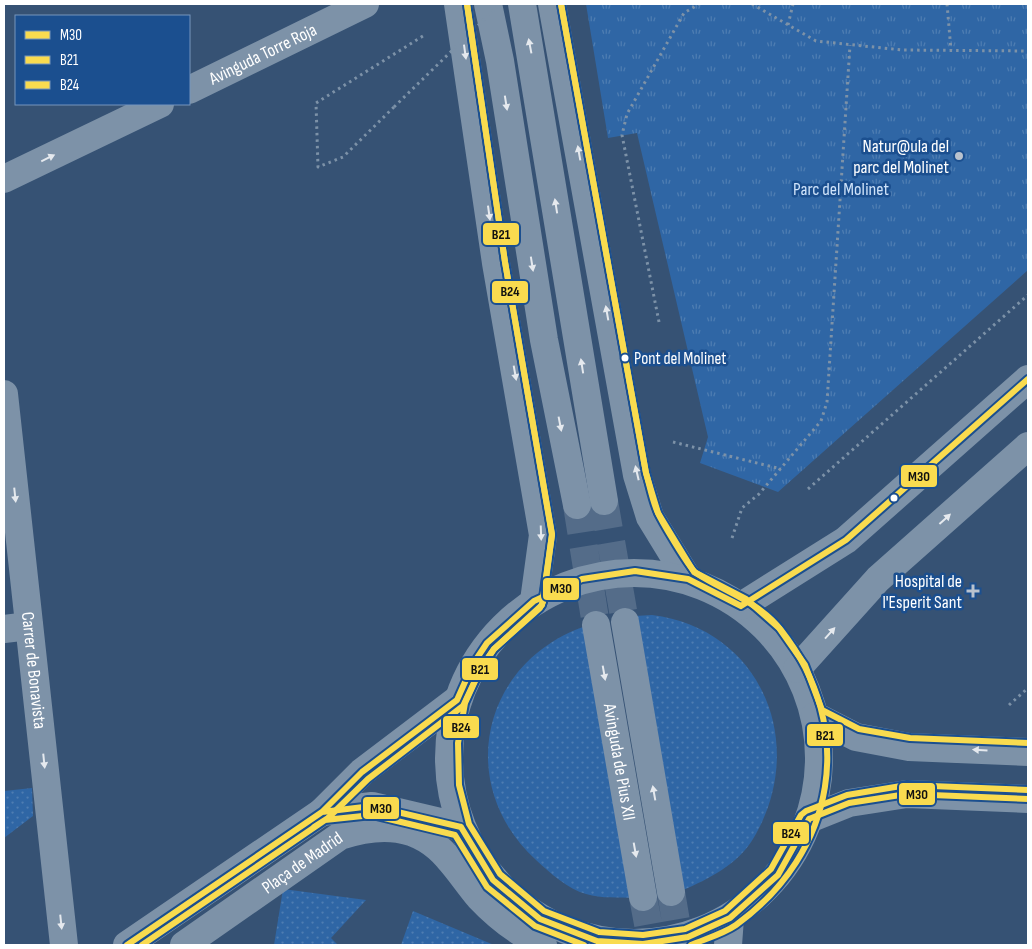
<svg xmlns="http://www.w3.org/2000/svg" width="1032" height="949" font-family="'Sofia Sans Condensed',sans-serif">
	<style>
		.grass { fill: url(#grass-dots) }
		.park { fill: url(#park-tufts) }
		.lines { fill: none; stroke-linecap: round; stroke-linejoin: round }
		.minor-tunnel { stroke: #546c89; stroke-width: 28; stroke-dasharray: 28 14; stroke-linecap: butt }
		.path { stroke: #7d92a8; stroke-width: 3; stroke-dasharray: 2.5 4; stroke-linecap: butt }
		.minor { stroke: #7d92a8; stroke-width: 28 }
		.path-bridge { stroke: #7d92a8; stroke-width: 3; stroke-dasharray: 2.5 4; stroke-linecap: butt }
		.bus-1-casing { stroke: #1b4f8f; stroke-width: 10 }
		.bus-2-casing { stroke: #1b4f8f; stroke-width: 10 }
		.bus-3-casing { stroke: #1b4f8f; stroke-width: 10 }
		.bus-1 { stroke: #f9db4f; stroke-width: 6 }
		.bus-2 { stroke: #f9db4f; stroke-width: 6 }
		.bus-3 { stroke: #f9db4f; stroke-width: 6 }
		.oneway { fill: #e5e9ee }
		.poi-dot { fill: #b9c2ce; stroke: #1b4f8f; stroke-width: 2 }
		.bus-dot { fill: #fff; stroke: #1b4f8f; stroke-width: 2 }
		.labels { text-anchor: middle; stroke-width: 5; stroke-linejoin: round; paint-order: stroke }
		.bus-label { font-size: 17px; fill: #fff; stroke: #1b4f8f; text-anchor: start }
		.street-label { font-size: 18px; fill: #fff; stroke: #1b4f8f }
		.poi-label { font-size: 18px; fill: #fff; stroke: #1b4f8f; text-anchor: end }
		.park-label { font-size: 18px; fill: #cfe3fa; stroke: #1b4f8f }
		.line-badge { stroke: #1b4f8f; stroke-width: 2 }
		.pale-badge-label { font-size: 14px; text-anchor: middle; font-weight: bold; fill: #111 }
	</style>
	<defs>
		<pattern id="grass-dots" width="8" height="8" patternUnits="userSpaceOnUse" patternTransform="scale(1.25)"><rect width="8" height="8" fill="#2f66a5"/><path d="M2 2h.1M6 6h.1" fill="none" stroke="#4e7db2" stroke-width="1.8" stroke-linecap="round"/></pattern>
		<pattern id="park-tufts" width="24" height="20" patternUnits="userSpaceOnUse" patternTransform="scale(1.25)"><rect width="24" height="20" fill="#2f66a5"/><path d="M3 7l-1-3M5 7V3M7 7l1-3M15 17l-1-3M17 17v-4M19 17l1-3" fill="none" stroke="#4e7db2"/></pattern>
	</defs>
	<rect width="100%" height="100%" fill="#365274"/>
	<path class="grass" d="M 652,615 C 763,629 809,746 753,839 C 738,864 709,879 683,890 L 635,616 Z
		M 589,625 L 635,898 C 619,897 602,899 586,894 C 568,889 550,873 536,860 C 453,784 482,659 589,625 Z
		M 32,788 L 33,816 L 4,838 L 4,791 Z
		M 283,889 L 366,900 L 331,938 L 338,945 L 274,945 Z
		M 413,911 L 494,945 L 401,945 Z"/>
	<path class="park" d="M 586,4 L 1028,4 L 1028,270 L 778,492 L 700,463 L 708,437 L 637,133 L 608,138 Z"/>
	<g class="lines">
		<path class="minor-tunnel" d="M 604,501 L 625,622
			M 577,505 L 596,625
			M 671,892 L 680,945
			M 643,897 L 652,945"/>
		<path class="path" d="M 752,4 L 816,41 L 902,50 L 1028,51
			M 947,4 L 951,50
			M 788,25 L 793,4
			M 394,107 L 343,157 L 318,167 L 316,103 L 423,36
			M 659,322 L 622,135 L 627,114 L 684,13 L 699,4
			M 673,442 L 781,469
			M 808,489 L 1028,295
			M 732,538 L 742,508 L 759,494 L 821,421 L 827,402 L 850,45
			M 1009,705 L 1028,688"/>
		<g class="minor">
			<path d="M 458,4 L 496,263 L 543,535 L 534,601"/>
			<path d="M 488,4 L 500,61 L 544,340 L 577,505"/>
			<path d="M 522,4 L 604,501"/>
			<path d="M 552,4 L 637,475 L 650,517 L 688,579"/>
			<path id="s1" d="M 189,90 L 365,4"/>
			<path d="M 4,179 L 160,104"/>
			<path id="s2" d="M 4,394 L 64,945"/>
			<circle cx="634" cy="758" r="185"/>
			<path d="M 741,606 L 846,540 L 1028,379"/>
			<path d="M 625,622 L 671,892"/>
			<path id="s3" d="M 596,625 L 643,897"/>
			<path d="M 4,629 L 29,626"/>
			<path d="M 797,669 L 878,579 L 1028,446"/>
			<path d="M 815,716 L 856,737 L 909,747 L 1028,752"/>
			<path d="M 322,812 L 372,806 L 461,827"/>
			<path d="M 809,819 L 849,803 L 907,794 L 1028,799"/>
			<path d="M 127,945 L 322,812 L 362,772 L 457,700"/>
			<path id="s4" d="M 184,945 L 340,836 C 380,823 418,823 448,858 C 459,870 468,884 479,897 C 497,916 519,933 543,945"/>
			<path d="M 728,945 L 730,918"/>
		</g>
		<path class="path-bridge" d="M 394,107 L 500,4"/>
		<defs>
			<path id="bus-1" d="M 741,606 L 846,540 L 1028,379
				M 809,819 L 849,803 L 907,794 L 1028,799
				M 303,825 L 322,812 L 372,806 L 461,827
				M 461,827 L 493,880 L 540,919 L 597,941 L 643,944 L 688,937 L 730,918 L 778,875 L 809,819
				M 127,945 L 322,812 L 362,772 L 457,700 L 473,664 L 487,643 L 534,601 L 582,579 L 635,571 L 688,579 L 741,606"/>
			<path id="bus-2" d="M 561,4 L 646,473 C 650,486 652,500 658,513 C 662,522 690,569 696,573 C 725,592 758,601 781,630 C 858,728 836,853 736,925 C 723,934 705,939 691,945
				M 314,827 L 328,818 L 368,779 L 463,706 L 481,668 L 494,649 L 540,608 L 543,602 L 552,534 L 505,262 L 467,4
				M 142,945 L 325,820 L 372,815 L 455,835 L 487,887 L 535,926 L 584,945"/>
			<path id="bus-3" d="M 467,4 L 505,262 L 552,535 L 542,605 L 494,649 L 481,668 L 465,703 L 458,743 L 459,785 L 469,824 L 500,874 L 544,911 L 599,932 L 643,935 L 685,929 L 725,911 L 771,869 L 801,815 L 806,811 L 847,795 L 907,785 L 1028,790
				M 561,4 L 646,473 L 658,513 L 694,572 L 746,599 L 779,628 L 805,665 L 822,710 L 859,729 L 910,738 L 1028,743"/>
		</defs>
		<use href="#bus-1" class="bus-1-casing"/>
		<use href="#bus-2" class="bus-2-casing"/>
		<use href="#bus-3" class="bus-3-casing"/>
		<use href="#bus-1" class="bus-1"/>
		<use href="#bus-2" class="bus-2"/>
		<use href="#bus-3" class="bus-3"/>
	</g>
	<defs><path id="oneway-solid" d="M-6-.8H1V-3.2L6.5 0L1 3.2V.8H-6Z" transform="scale(1.25)"/></defs>
	<g class="oneway">
		<use href="#oneway-solid" transform="translate(530 46) rotate(-101)"/>
		<use href="#oneway-solid" transform="translate(465 52) rotate(82)"/>
		<use href="#oneway-solid" transform="translate(506 103) rotate(81)"/>
		<use href="#oneway-solid" transform="translate(579 153) rotate(-100)"/>
		<use href="#oneway-solid" transform="translate(48 158) rotate(-26)"/>
		<use href="#oneway-solid" transform="translate(556 206) rotate(-99)"/>
		<use href="#oneway-solid" transform="translate(489 213) rotate(82)"/>
		<use href="#oneway-solid" transform="translate(532 264) rotate(81)"/>
		<use href="#oneway-solid" transform="translate(607 313) rotate(-100)"/>
		<use href="#oneway-solid" transform="translate(582 366) rotate(-99)"/>
		<use href="#oneway-solid" transform="translate(515 373) rotate(80)"/>
		<use href="#oneway-solid" transform="translate(560 424) rotate(79)"/>
		<use href="#oneway-solid" transform="translate(637 473) rotate(-103)"/>
		<use href="#oneway-solid" transform="translate(15 495) rotate(84)"/>
		<use href="#oneway-solid" transform="translate(945 519) rotate(-42)"/>
		<use href="#oneway-solid" transform="translate(541 533) rotate(88)"/>
		<use href="#oneway-solid" transform="translate(830 633) rotate(-48)"/>
		<use href="#oneway-solid" transform="translate(604 673) rotate(80)"/>
		<use href="#oneway-solid" transform="translate(980 750) rotate(-177)"/>
		<use href="#oneway-solid" transform="translate(44 761) rotate(84)"/>
		<use href="#oneway-solid" transform="translate(654 793) rotate(-100)"/>
		<use href="#oneway-solid" transform="translate(635 850) rotate(80)"/>
		<use href="#oneway-solid" transform="translate(61 922) rotate(84)"/>
	</g>
	<g class="poi-dot">
		<circle cx="959" cy="156" r="5"/>
		<path d="M970.5 583.5h5v5h5v5h-5v5h-5v-5h-5v-5h5z"/>
	</g>
	<g class="bus-dot">
		<circle cx="625" cy="358" r="4.5"/>
		<circle cx="894" cy="498" r="4.5"/>
	</g>
	<g class="labels">
		<g class="bus-label">
			<text x="634" y="364">Pont del Molinet</text>
		</g>
		<g class="street-label">
			<text dy="6" stroke="none"><textPath href="#s1" startOffset="82">Avinguda Torre Roja</textPath></text>
			<text dy="6" stroke="none"><textPath href="#s2" startOffset="278">Carrer de Bonavista</textPath></text>
			<text dy="6" stroke="none"><textPath href="#s3" startOffset="139">Avinguda de Pius XII</textPath></text>
			<text dy="6" stroke="none"><textPath href="#s4" startOffset="144">Plaça de Madrid</textPath></text>
		</g>
		<g class="poi-label">
			<text x="949" y="152">Natur@ula del<tspan x="949" dy="21">parc del Molinet</tspan></text>
			<text x="962" y="587">Hospital de<tspan x="962" dy="21">l'Esperit Sant</tspan></text>
		</g>
		<g class="park-label">
			<text x="841" y="195">Parc del Molinet</text>
		</g>
	</g>
	<g class="line-badge">
		<rect x="482" y="222" width="38" height="24" rx="5" fill="#f9db4f"/>
		<rect x="491" y="280" width="38" height="24" rx="5" fill="#f9db4f"/>
		<rect x="900" y="464" width="38" height="24" rx="5" fill="#f9db4f"/>
		<rect x="542" y="577" width="38" height="24" rx="5" fill="#f9db4f"/>
		<rect x="461" y="657" width="38" height="24" rx="5" fill="#f9db4f"/>
		<rect x="442" y="715" width="38" height="24" rx="5" fill="#f9db4f"/>
		<rect x="806" y="723" width="38" height="24" rx="5" fill="#f9db4f"/>
		<rect x="898" y="782" width="38" height="24" rx="5" fill="#f9db4f"/>
		<rect x="362" y="796" width="38" height="24" rx="5" fill="#f9db4f"/>
		<rect x="772" y="821" width="38" height="24" rx="5" fill="#f9db4f"/>
	</g>
	<g class="pale-badge-label">
		<text x="501" y="239">B21</text>
		<text x="510" y="296">B24</text>
		<text x="919" y="481">M30</text>
		<text x="561" y="593">M30</text>
		<text x="480" y="674">B21</text>
		<text x="461" y="732">B24</text>
		<text x="825" y="740">B21</text>
		<text x="917" y="799">M30</text>
		<text x="381" y="813">M30</text>
		<text x="791" y="838">B24</text>
	</g>
	<rect width="1032" height="949" fill="none" stroke="#ffffff" stroke-width="10"/>
	<rect x="15" y="15" width="175" height="90" fill="#1b4f8f" stroke="#7695bc"/>
	<rect x="25" y="31" width="25" height="8" fill="#f9db4f" stroke="#7695bc"/>
	<text x="60" y="40" font-size="15" fill="#ffffff">M30</text>
	<rect x="25" y="56" width="25" height="8" fill="#f9db4f" stroke="#7695bc"/>
	<text x="60" y="65" font-size="15" fill="#ffffff">B21</text>
	<rect x="25" y="81" width="25" height="8" fill="#f9db4f" stroke="#7695bc"/>
	<text x="60" y="90" font-size="15" fill="#ffffff">B24</text>
</svg>
